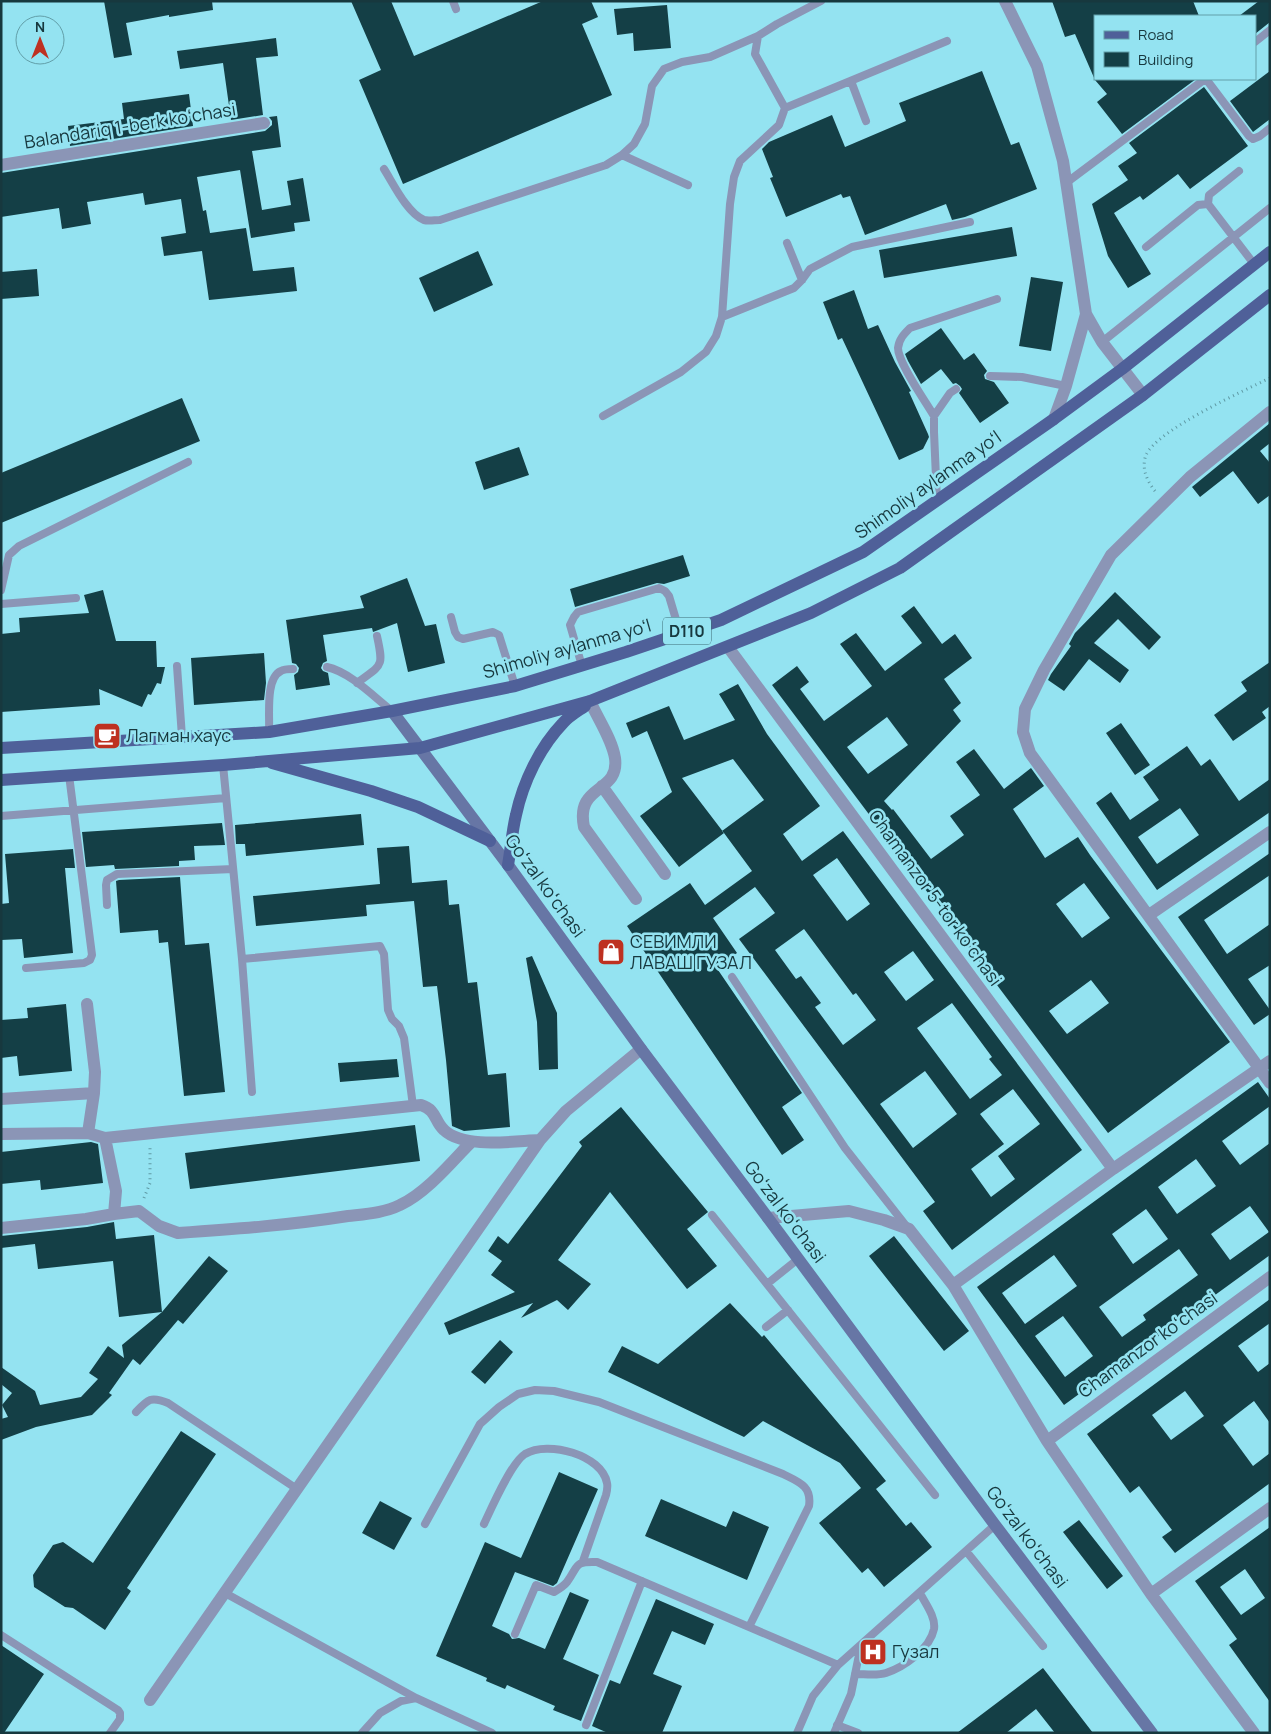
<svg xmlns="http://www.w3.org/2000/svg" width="1271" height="1734" font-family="Manrope,sans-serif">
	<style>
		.building { fill: #143f46; fill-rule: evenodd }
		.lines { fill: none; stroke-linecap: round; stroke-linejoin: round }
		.path { stroke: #5f9aa5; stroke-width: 3; stroke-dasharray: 1 4; stroke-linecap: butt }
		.lane { stroke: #8b95b6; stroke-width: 8 }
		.street { stroke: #8b95b6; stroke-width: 12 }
		.secondary { stroke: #6776a5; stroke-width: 12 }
		.primary { stroke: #4f6099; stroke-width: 12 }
		.labels { text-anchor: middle; stroke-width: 5; stroke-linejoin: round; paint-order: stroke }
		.shield { fill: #94e3f1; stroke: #3c6b74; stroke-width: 1 }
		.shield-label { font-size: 16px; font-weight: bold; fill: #17383e }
		.street-label { font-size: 18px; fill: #17383e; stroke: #94e3f1 }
		.poi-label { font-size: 18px; fill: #17383e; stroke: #94e3f1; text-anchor: start }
	</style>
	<rect width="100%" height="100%" fill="#94e3f1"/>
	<path class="building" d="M 104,1 L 212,1 L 213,10 L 169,17 L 169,15 L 126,23 L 132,55 L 114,58 Z
		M 351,1 L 391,1 L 414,56 L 543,1 L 591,1 L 598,17 L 582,24 L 612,95 L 403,184 L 359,80 L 381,70 Z
		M 1052,1 L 1193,1 L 1199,16 L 1095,16 L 1095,79 L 1196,79 L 1122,134 L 1097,102 L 1107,94 L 1095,80 L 1075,34 L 1065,37 Z
		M 1259,1 L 1270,1 L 1270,22 L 1255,34 L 1255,16 L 1239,16 Z
		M 667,5 L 671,48 L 634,51 L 633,33 L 617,35 L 614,9 Z
		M 276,38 L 278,56 L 256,58 L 263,115 L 231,120 L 223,63 L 180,69 L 177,51 Z
		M 982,71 L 1011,145 L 1019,142 L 1037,189 L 965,217 L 952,220 L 946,204 L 865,235 L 850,196 L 843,198 L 841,194 L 786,217 L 770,178 L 773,177 L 762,149 L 769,142 L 832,115 L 845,147 L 906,121 L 899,103 Z
		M 1270,71 L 1270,119 L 1253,132 L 1230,101 Z
		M 1204,87 L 1248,146 L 1190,189 L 1178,174 L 1143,200 L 1140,196 L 1114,213 L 1151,274 L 1128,288 L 1108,256 L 1092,204 L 1128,180 L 1118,166 L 1137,153 L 1129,143 Z
		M 189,94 L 193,126 L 70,146 L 68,126 L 124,119 L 122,103 Z
		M 277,116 L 281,147 L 252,151 L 262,210 L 291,205 L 287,181 L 303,178 L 310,221 L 294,223 L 295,231 L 251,238 L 240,170 L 197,177 L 203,211 L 206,210 L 210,233 L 246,228 L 253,271 L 294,267 L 297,291 L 209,300 L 202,251 L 164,256 L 161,237 L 186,233 L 181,199 L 145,205 L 143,193 L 87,202 L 91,224 L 62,229 L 59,208 L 1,217 L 1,173 L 265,131 L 272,125 L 272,121 L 269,117 Z
		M 1012,227 L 1017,256 L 884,278 L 879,250 Z
		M 478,251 L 493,285 L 434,312 L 419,278 Z
		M 37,269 L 39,296 L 1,299 L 1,272 Z
		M 1031,277 L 1063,282 L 1051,351 L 1019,346 Z
		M 854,290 L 868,329 L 878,325 L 895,362 L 911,391 L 909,392 L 928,434 L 929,437 L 923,449 L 899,460 L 842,338 L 838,340 L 823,302 Z
		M 941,328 L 964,360 L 974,353 L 987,371 L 984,375 L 985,379 L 994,382 L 1009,403 L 980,423 L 959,393 L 962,389 L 960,386 L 956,383 L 953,384 L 941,369 L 921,384 L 908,361 L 905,354 Z
		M 182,398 L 200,441 L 1,523 L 1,473 Z
		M 1270,423 L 1270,443 L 1260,451 L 1270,463 L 1270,495 L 1258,504 L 1233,471 L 1200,497 L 1192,487 Z
		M 519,447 L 529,475 L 484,490 L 475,462 Z
		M 683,555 L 690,576 L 664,584 L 657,583 L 575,607 L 570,589 Z
		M 407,578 L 425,626 L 436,624 L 445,663 L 408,672 L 397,623 L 373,632 L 372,628 L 323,635 L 327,661 L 323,663 L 321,668 L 323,671 L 328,673 L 330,685 L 296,690 L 294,675 L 298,672 L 299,668 L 296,664 L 292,663 L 286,620 L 364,608 L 360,596 Z
		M 103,590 L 116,641 L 156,641 L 157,667 L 165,667 L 161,684 L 157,683 L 151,695 L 148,694 L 142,707 L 99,689 L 100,705 L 1,712 L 1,634 L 20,632 L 19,618 L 89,613 L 84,595 Z
		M 1115,592 L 1161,637 L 1149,650 L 1118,619 L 1094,643 L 1129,670 L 1120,683 L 1089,659 L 1064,691 L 1048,680 L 1051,674 L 1071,646 L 1069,644 L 1075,633 Z
		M 914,606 L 942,644 L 955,634 L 972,658 L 944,679 L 961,703 L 953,710 L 961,721 L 884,801 L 892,810 L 893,809 L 931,859 L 964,835 L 950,816 L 980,795 L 956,762 L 974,749 L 1004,789 L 1031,768 L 1044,786 L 1013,809 L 1045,858 L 1078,837 L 1090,855 L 1230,1042 L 1108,1133 L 772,685 L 797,666 L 809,682 L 800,689 L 824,721 L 872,686 L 840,644 L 856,633 L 885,671 L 922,643 L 901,616 ZM 887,717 L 908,745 L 868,774 L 847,747 ZM 1084,883 L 1110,918 L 1082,938 L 1056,904 ZM 1091,980 L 1109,1003 L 1067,1034 L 1049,1011 Z
		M 264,653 L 266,683 L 264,700 L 194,705 L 191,658 Z
		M 1270,662 L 1270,706 L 1262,712 L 1266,718 L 1233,741 L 1214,715 L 1247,691 L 1241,682 Z
		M 738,684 L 767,734 L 820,806 L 783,834 L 802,861 L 843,831 L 1082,1150 L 952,1250 L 923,1211 L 935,1202 L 739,939 L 775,913 L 755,887 L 713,918 L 737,953 L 716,967 L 802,1093 L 782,1107 L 804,1140 L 782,1155 L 627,926 L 690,883 L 705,905 L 752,871 L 724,833 L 679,867 L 640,816 L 672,792 L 647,731 L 632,738 L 626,723 L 669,706 L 684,740 L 735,720 L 719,694 ZM 733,759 L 764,800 L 722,831 L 724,833 L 682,778 ZM 837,858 L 870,904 L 847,921 L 813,875 ZM 804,929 L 853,995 L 856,993 L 876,1020 L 843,1045 L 815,1007 L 821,1003 L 801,976 L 796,979 L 775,950 ZM 913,951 L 934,980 L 906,1001 L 884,972 ZM 952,1003 L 992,1057 L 989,1059 L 1002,1075 L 970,1099 L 917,1028 ZM 925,1071 L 957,1114 L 913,1148 L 880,1104 ZM 1013,1089 L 1040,1124 L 998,1156 L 1015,1179 L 991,1197 L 971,1169 L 1004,1144 L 980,1114 Z
		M 1121,723 L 1150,765 L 1135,775 L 1106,733 Z
		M 1187,746 L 1201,766 L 1210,759 L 1239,801 L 1270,779 L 1270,812 L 1157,890 L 1096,803 L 1111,792 L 1130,820 L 1159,800 L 1143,777 ZM 1180,808 L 1199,835 L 1157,864 L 1138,837 Z
		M 361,814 L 364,845 L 246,856 L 245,844 L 236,844 L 235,825 Z
		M 222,823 L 225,845 L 194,846 L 195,860 L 179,861 L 179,866 L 115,869 L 114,865 L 86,867 L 82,832 Z
		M 409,846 L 412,883 L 447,880 L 449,905 L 459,904 L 468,983 L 477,982 L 488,1075 L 506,1073 L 510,1127 L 464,1131 L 452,1126 L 446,1060 L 437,986 L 423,987 L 414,901 L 366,905 L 367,916 L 256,926 L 253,896 L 380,884 L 377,848 Z
		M 73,849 L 75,868 L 65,868 L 73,953 L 24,958 L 22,939 L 1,940 L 1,904 L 9,903 L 5,854 Z
		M 1270,853 L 1270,875 L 1204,920 L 1227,954 L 1270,924 L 1270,965 L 1248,979 L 1270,1010 L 1270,1014 L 1254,1025 L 1178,917 Z
		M 180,877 L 185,945 L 209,943 L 225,1092 L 184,1096 L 168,942 L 159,943 L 158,930 L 120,933 L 116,881 L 119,880 Z
		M 532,956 L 557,1013 L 558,1069 L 539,1070 L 537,1022 L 526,958 Z
		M 66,1004 L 72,1071 L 19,1076 L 17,1056 L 1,1058 L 1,1020 L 28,1018 L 27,1008 Z
		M 397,1059 L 399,1077 L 340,1082 L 338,1063 Z
		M 1258,1082 L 1270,1099 L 1270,1106 L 1222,1141 L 1240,1165 L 1270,1143 L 1270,1255 L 1064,1405 L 977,1287 ZM 1196,1159 L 1216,1186 L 1177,1214 L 1158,1187 ZM 1250,1206 L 1269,1232 L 1230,1260 L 1211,1234 ZM 1146,1209 L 1168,1239 L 1133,1264 L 1112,1234 ZM 1179,1249 L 1198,1275 L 1143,1315 L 1146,1320 L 1122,1337 L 1099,1307 ZM 1054,1255 L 1077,1286 L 1025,1324 L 1002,1293 ZM 1063,1316 L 1093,1356 L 1065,1377 L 1035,1336 Z
		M 621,1107 L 708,1212 L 687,1229 L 717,1266 L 687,1289 L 610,1192 L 558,1260 L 591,1284 L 568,1310 L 557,1300 L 521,1318 L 533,1303 L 449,1335 L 444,1323 L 515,1292 L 491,1275 L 502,1261 L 488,1251 L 498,1236 L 508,1244 L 582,1146 L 579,1142 Z
		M 415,1125 L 420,1161 L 190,1189 L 185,1153 Z
		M 91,1142 L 98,1144 L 103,1183 L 41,1190 L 40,1180 L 1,1184 L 1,1152 Z
		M 114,1222 L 116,1239 L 154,1235 L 162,1312 L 119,1317 L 113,1261 L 38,1269 L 35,1244 L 1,1248 L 1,1236 L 87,1227 Z
		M 894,1236 L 969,1331 L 944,1351 L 869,1256 Z
		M 209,1256 L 228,1271 L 183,1324 L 178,1320 L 140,1365 L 133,1359 L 109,1393 L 112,1395 L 92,1415 L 36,1427 L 1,1440 L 1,1419 L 8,1417 L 2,1405 L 12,1393 L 1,1384 L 1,1367 L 35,1391 L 40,1405 L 81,1397 L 98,1379 L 89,1373 L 108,1346 L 124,1358 L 122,1345 L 162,1312 Z
		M 1270,1299 L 1270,1323 L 1238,1346 L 1258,1372 L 1270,1363 L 1270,1423 L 1254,1401 L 1223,1425 L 1253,1466 L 1270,1453 L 1270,1483 L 1175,1553 L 1162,1537 L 1172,1530 L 1139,1486 L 1130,1493 L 1087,1434 ZM 1185,1391 L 1204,1416 L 1171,1440 L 1152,1415 Z
		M 730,1303 L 762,1337 L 764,1335 L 855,1443 L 886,1481 L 876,1489 L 906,1526 L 911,1522 L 932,1547 L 884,1587 L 868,1568 L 862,1573 L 819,1523 L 861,1488 L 840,1463 L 763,1421 L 744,1437 L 608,1372 L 622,1346 L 658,1364 Z
		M 500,1340 L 513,1352 L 485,1384 L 471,1372 Z
		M 181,1431 L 216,1454 L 127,1588 L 131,1591 L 105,1630 L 73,1608 L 65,1607 L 34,1587 L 33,1575 L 53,1545 L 63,1542 L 93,1563 Z
		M 559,1472 L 598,1489 L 557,1583 L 553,1586 L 515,1572 L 492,1626 L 509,1634 L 512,1639 L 519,1638 L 545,1649 L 570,1592 L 589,1600 L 563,1659 L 599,1675 L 581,1721 L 553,1710 L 555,1706 L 507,1685 L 505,1689 L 486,1681 L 487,1678 L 436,1656 L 485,1542 L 521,1558 Z
		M 661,1499 L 726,1527 L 733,1511 L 769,1527 L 747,1580 L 645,1536 Z
		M 380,1501 L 412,1518 L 394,1550 L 362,1533 Z
		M 1079,1520 L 1123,1576 L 1107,1589 L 1063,1532 Z
		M 1270,1527 L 1270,1702 L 1229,1645 L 1237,1639 L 1195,1581 ZM 1245,1569 L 1265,1598 L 1241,1615 L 1220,1587 Z
		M 656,1599 L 714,1624 L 705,1645 L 672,1631 L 653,1674 L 682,1686 L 662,1733 L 608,1733 L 592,1726 L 610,1680 L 620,1684 Z
		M 1,1645 L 44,1674 L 4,1733 L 1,1733 Z
		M 1043,1668 L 1093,1733 L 1055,1733 L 1036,1709 L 1006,1733 L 957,1733 Z"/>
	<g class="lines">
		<path class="path" d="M 1155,491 C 1147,481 1141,468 1146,455 C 1157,430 1243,391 1270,378
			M 144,1198 L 150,1183 L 150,1148"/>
		<path class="lane" d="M 453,1 L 456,9
			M 1255,42 L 1270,30
			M 1206,79 L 1249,136 L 1253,139 L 1260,136 L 1270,128
			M 851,81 L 866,121
			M 785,108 L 947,41
			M 622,155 L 688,185
			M 384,169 C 393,183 407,213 424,220 C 428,221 435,220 440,220 L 606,165 L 622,155 L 634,144 L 645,124 L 652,86 L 664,69 L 682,62 L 710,57 L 758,36
			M 1066,183 L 1205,79
			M 1208,204 L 1209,195 L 1239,171
			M 787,243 L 802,280
			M 1146,247 L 1198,205 L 1208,204 L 1254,264
			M 722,317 L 794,288 L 802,280 L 810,269 L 852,247 L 970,222
			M 1102,342 L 1270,208
			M 990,376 L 1022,377 L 1066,386
			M 603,416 L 681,372 L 706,352 L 716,336 L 722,317 L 730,204 L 734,177 L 740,161 L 779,125 L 785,108 L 755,54 L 758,36 L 777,24 L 821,1
			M 934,416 C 926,402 898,363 898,348 C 899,339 904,334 910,328 L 997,299
			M 937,501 L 934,432 L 934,416 L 950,393 L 956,389
			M 1,590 L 9,555 L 19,546 L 188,462
			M 1,604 L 76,598
			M 451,617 L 455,632 L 458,637 L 463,639 L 493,632 L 499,635 L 515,686
			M 177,666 L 182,737
			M 582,666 L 570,625 L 574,617 L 578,612 L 659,588 L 665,591 L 669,596 L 680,633
			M 327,667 C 350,672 374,697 392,711
			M 357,683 C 382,664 384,668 377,636
			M 269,732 C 270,716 265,678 281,671 C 284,669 289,669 293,669
			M 223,765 L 242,959 L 252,1092
			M 1,816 L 226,798
			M 107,905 L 106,885 L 107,880 L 117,874 L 233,869
			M 242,959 L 380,946 L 384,954 L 388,1010 L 392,1019 L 399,1026 L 404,1038 L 413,1106
			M 26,968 L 84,963 L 90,960 L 92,955 L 69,775
			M 732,977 L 845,1148 L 907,1227
			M 712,1215 L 935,1495
			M 767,1284 L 798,1259
			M 766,1327 L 788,1310
			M 136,1412 C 148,1399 151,1396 168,1403 L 297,1489
			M 425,1524 L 480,1424 L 499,1407 L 518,1394 L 535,1390 L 554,1391 L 599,1402 L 783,1474 C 799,1482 812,1486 809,1506 L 749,1627
			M 484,1524 C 492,1507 511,1463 525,1454 C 548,1440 602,1455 607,1483 C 608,1487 607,1491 606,1495 L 583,1561
			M 966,1551 L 1043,1646
			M 225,1593 L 416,1698
			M 515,1634 L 536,1585 L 554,1592 C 559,1589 564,1586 567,1582 C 579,1566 573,1561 597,1562 L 838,1665
			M 1,1635 L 118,1710 L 120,1713 L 120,1719 L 110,1733
			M 855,1674 C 865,1674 877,1676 886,1673 C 904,1667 930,1649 934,1629 C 936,1617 925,1603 920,1593
			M 586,1725 L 642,1581
			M 837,1725 L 858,1733
			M 362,1733 L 380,1713 L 401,1701 L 416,1698 L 492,1733
			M 797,1733 L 813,1696 L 838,1665 L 995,1525
			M 834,1733 L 851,1694 L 861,1645"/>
		<path class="street" d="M 1005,1 L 1037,66 L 1063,161 L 1086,314 L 1102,342 L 1143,395
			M 1,165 L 264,123
			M 1270,412 L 1190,477 L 1111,555 L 1044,670 L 1025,709 L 1023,732 L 1030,753 L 1270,1083
			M 1054,419 L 1066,386 L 1086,314
			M 728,647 L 1113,1169
			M 590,701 C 598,719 612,739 615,758 C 620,794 575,783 584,827 L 636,899
			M 602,786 L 665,874
			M 1149,915 L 1270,832
			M 1,1099 L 94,1093 L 95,1072 L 87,1004
			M 88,1133 L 94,1093
			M 1,1134 L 88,1133 L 105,1138 L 421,1105 C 437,1110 434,1121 444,1130 C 464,1149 514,1141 540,1140
			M 114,1214 L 139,1211 L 159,1226 L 178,1233 C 235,1229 291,1225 348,1216 C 365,1214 384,1213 400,1205 C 425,1194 451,1163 471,1142
			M 768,1218 L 849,1211 L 884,1220 L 909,1229 L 953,1285 L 1047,1441 L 1151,1594 L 1254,1733
			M 1,1228 L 86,1219 L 114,1214 L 116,1191 L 105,1138
			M 953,1285 L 1113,1169 L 1270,1061
			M 1047,1441 L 1270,1277
			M 1151,1594 L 1270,1508
			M 150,1700 L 540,1140 L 566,1111 L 641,1049"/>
		<path class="secondary" d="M 392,711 L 508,865 L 641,1049 L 768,1218 L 995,1525 L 1152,1733"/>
		<path class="primary" d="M 1,748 L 269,732 L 392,711 L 515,686 L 626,652 L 721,620 L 863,552 L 1054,419 L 1122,369 L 1270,252
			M 272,763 L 371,791 L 418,807 L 490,841
			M 1,780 L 223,765 L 420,748 L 590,701 L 811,613 L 900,568 L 1143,395 L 1270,295
			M 508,865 C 511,848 512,831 516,815 C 523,782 540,747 563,723 C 569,716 578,711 585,706"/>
	</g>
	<defs>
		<symbol id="cafe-square" viewBox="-11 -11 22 22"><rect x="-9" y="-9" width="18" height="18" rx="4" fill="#be3121" stroke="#94e3f1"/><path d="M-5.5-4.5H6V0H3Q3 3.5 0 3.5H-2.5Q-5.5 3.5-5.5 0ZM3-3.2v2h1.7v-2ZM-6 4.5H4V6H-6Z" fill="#fff"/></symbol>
		<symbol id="shop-square" viewBox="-11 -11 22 22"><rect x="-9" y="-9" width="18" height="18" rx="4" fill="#be3121" stroke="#94e3f1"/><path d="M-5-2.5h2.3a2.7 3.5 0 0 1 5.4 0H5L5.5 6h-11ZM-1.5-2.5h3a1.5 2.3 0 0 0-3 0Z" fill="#fff"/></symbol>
		<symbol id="hospital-square" viewBox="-11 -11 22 22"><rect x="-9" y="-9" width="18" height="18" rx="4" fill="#be3121" stroke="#94e3f1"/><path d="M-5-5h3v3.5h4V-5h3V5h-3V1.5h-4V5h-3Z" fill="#fff"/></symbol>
	</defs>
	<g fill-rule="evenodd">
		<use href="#cafe-square" x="91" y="720" width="32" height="32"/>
		<use href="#shop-square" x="595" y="936" width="32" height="32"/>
		<use href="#hospital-square" x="857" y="1636" width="32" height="32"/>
	</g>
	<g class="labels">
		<rect class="shield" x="663" y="617.5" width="48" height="27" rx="4"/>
		<g class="shield-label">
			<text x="687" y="637">D110</text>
		</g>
		<g class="street-label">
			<text transform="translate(130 126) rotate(-9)" y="6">Balandariq 1-berk koʻchasi</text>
			<text transform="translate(928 485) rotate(-35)" y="6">Shimoliy aylanma yoʻl</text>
			<text transform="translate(567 649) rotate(-16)" y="6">Shimoliy aylanma yoʻl</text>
			<text transform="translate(545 886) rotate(54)" y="6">Goʻzal koʻchasi</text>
			<text transform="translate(935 898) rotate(54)" y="6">Chamanzor 5-tor koʻchasi</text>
			<text transform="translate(785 1212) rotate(53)" y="6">Goʻzal koʻchasi</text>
			<text transform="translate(1148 1345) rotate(-36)" y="6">Chamanzor koʻchasi</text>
			<text transform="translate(1027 1537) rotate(53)" y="6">Goʻzal koʻchasi</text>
		</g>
		<g class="poi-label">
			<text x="126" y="742">Лагман хаус</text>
			<text x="630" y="948">СЕВИМЛИ<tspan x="630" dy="21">ЛАВАШ ГУЗАЛ</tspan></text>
			<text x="892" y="1658">Гузал</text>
		</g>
	</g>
	<rect width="1271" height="1734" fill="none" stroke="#17383e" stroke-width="5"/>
	<rect x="1094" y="15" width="162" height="65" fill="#94e3f1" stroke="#629fa9"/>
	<rect x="1104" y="31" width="25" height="8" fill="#4f6099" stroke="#629fa9"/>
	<text x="1138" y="40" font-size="15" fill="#17383e">Road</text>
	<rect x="1104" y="52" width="25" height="15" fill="#143f46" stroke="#629fa9"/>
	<text x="1138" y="65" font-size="15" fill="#17383e">Building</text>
	<g transform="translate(40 40)"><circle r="24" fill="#94e3f1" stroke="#629fa9"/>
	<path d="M0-4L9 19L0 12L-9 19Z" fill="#be3121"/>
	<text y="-8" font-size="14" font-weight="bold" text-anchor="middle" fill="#17383e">N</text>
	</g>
</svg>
